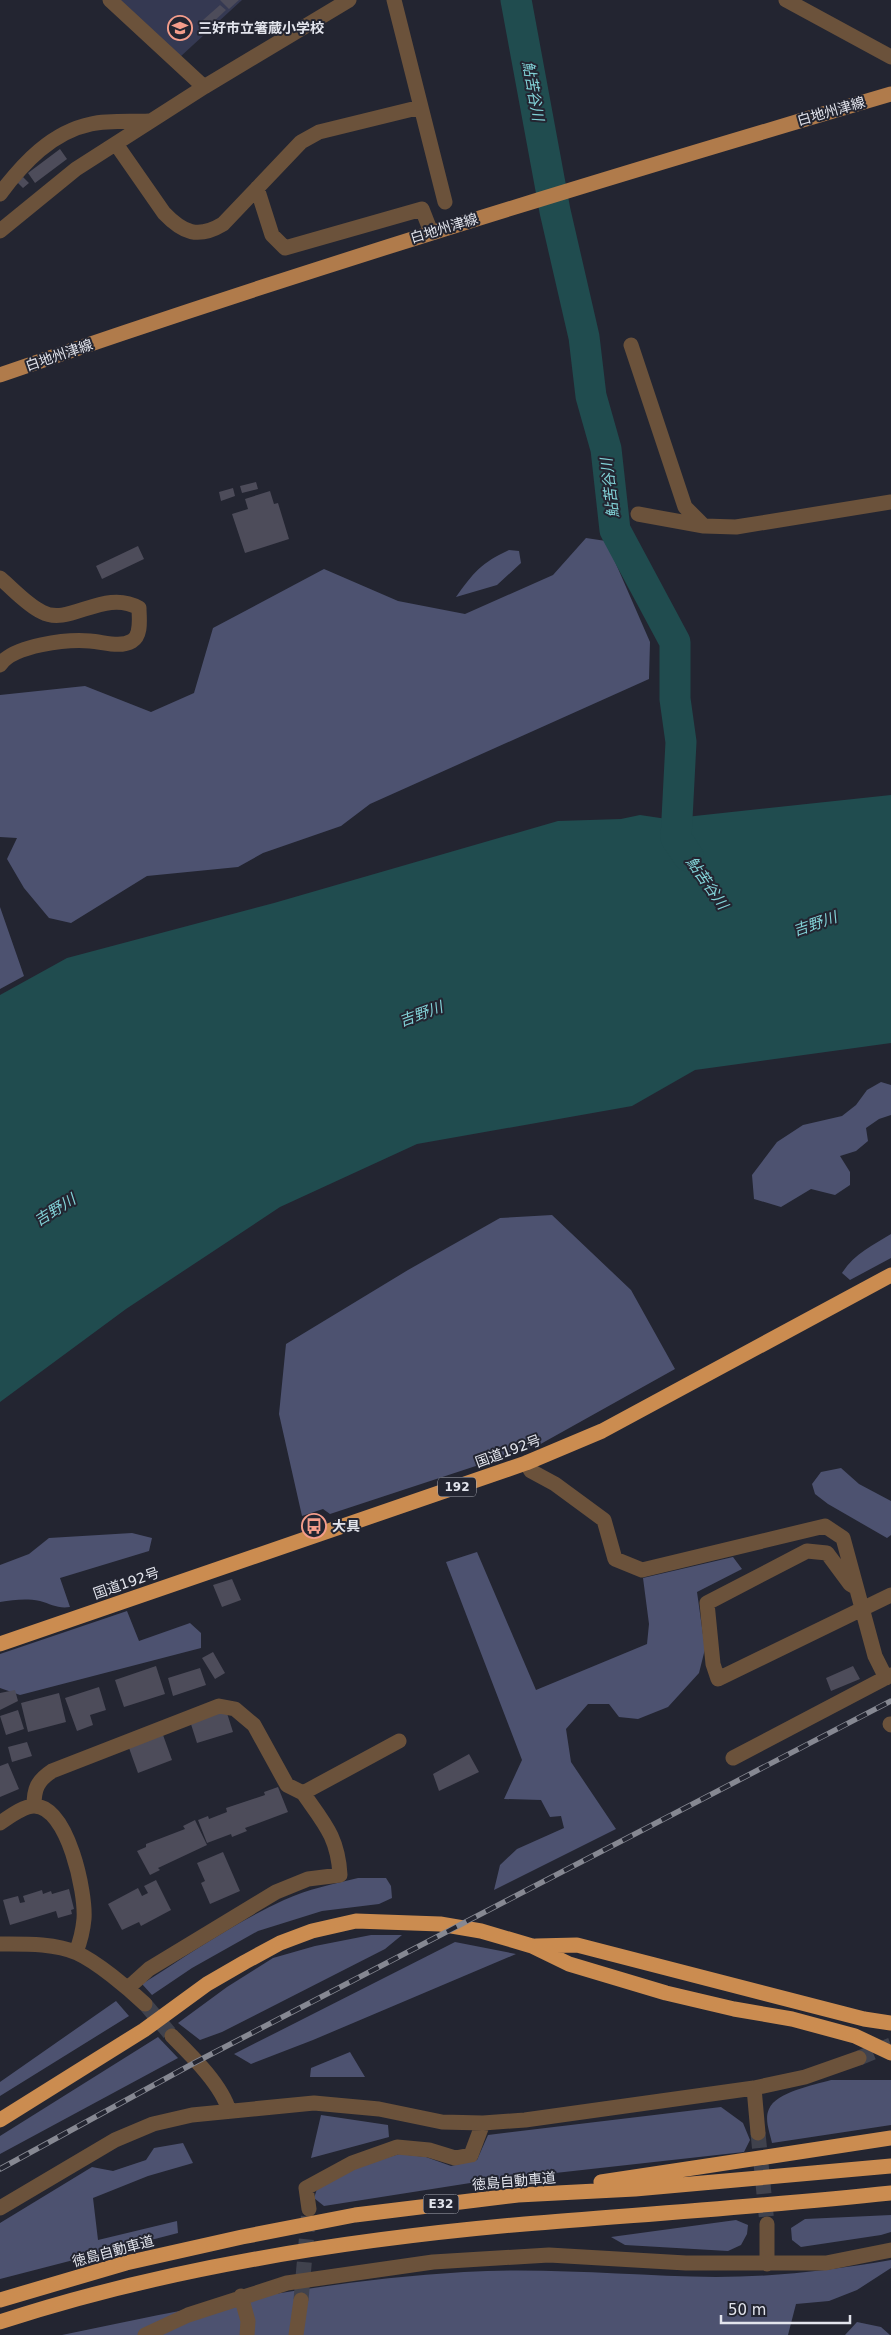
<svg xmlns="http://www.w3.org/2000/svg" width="891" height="2335" font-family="'DejaVu Sans','Noto Sans JP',sans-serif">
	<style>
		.green { fill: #353952 }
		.forest { fill: #4d5270 }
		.water { fill: #204c4f }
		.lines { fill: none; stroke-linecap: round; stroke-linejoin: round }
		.river { stroke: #204c4f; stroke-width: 31 }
		.building { fill: #4d4c5a }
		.minor-tunnel { stroke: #40424d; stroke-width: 15; stroke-dasharray: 15 8; stroke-linecap: butt }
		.minor { stroke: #6b523b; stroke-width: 15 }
		.major { stroke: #b07b4b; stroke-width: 15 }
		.highway { stroke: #cb8c50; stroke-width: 15 }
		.rail-casing { stroke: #868892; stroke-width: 5.5 }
		.rail { stroke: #232531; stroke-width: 4; stroke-dasharray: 11; stroke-linecap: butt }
		.labels { text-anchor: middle; stroke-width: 4; stroke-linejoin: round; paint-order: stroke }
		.shield { fill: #232531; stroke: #a9abb4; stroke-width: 1 }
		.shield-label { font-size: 12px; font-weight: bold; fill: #e2e4ec }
		.poi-label { font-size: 14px; font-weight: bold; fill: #e2e4ec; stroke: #232531; text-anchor: start }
		.street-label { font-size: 14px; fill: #e2e4ec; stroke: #232531 }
		.water-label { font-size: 15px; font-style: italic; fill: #82d2d7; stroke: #232531 }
	</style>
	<rect width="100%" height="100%" fill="#232531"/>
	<path class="green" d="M 118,0 L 242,0 L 180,57 Z"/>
	<path class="forest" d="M 586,538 L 606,541 L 650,642 L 649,679 L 370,804 L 341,826 L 263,853 L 238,867 L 147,876 L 71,923 L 49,918 L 24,888 L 7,859 L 17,838 L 0,837 L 0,695 L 85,686 L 151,712 L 194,693 L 213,628 L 324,569 L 398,601 L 465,614 L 553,575 Z
		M 509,550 L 519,551 L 521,563 L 497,585 L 456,597 C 474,572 481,563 509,550 Z
		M 0,907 L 24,976 L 0,989 Z
		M 881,1082 L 891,1085 L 891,1115 L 879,1119 L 866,1128 L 868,1141 L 856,1151 L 840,1156 L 850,1172 L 850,1185 L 835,1195 L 811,1189 L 781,1207 L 754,1199 L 752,1175 L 777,1142 L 803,1125 L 842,1116 L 856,1105 L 867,1090 Z
		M 552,1215 L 631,1290 L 675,1369 L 537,1446 L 330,1514 L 323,1509 L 302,1516 L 279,1414 L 286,1344 L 408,1270 L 500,1218 Z
		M 891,1234 L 891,1258 L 850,1280 L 842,1273 C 854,1254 873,1245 891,1234 Z
		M 841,1468 L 859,1484 L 891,1501 L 891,1535 L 887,1538 L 828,1504 L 815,1494 L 812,1484 L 821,1472 Z
		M 132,1533 L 152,1538 L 149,1551 L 60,1578 L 70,1607 C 58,1609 51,1604 40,1601 C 25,1598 14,1600 0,1602 L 0,1565 L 29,1554 L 49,1538 Z
		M 477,1552 L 536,1690 L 647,1644 L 649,1624 L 643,1578 L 733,1557 L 742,1569 L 697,1592 L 705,1649 L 699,1673 L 668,1707 L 638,1719 L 619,1717 L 609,1704 L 588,1704 L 566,1729 L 571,1762 L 616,1829 L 494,1890 L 500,1865 L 517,1849 L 564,1828 L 561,1816 L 550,1817 L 541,1800 L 504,1799 L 522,1760 L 446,1562 Z
		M 127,1611 L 139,1641 L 190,1623 L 201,1633 L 201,1648 L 20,1695 L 0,1688 L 0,1654 Z
		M 358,1878 L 386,1878 L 391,1886 L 392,1898 L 379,1904 L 322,1911 L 258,1931 L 192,1968 L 152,1995 L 142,1984 C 188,1955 234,1923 284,1900 C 308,1889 333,1884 358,1878 Z
		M 371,1935 L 402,1935 L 385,1949 L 222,2032 L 200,2040 L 178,2023 L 227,1987 L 273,1958 L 315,1946 Z
		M 455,1942 L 516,1954 L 313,2040 L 251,2064 L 234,2054 Z
		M 116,2001 L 129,2016 L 0,2096 L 0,2082 Z
		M 158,2037 L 178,2058 L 0,2154 L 0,2136 Z
		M 350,2052 L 365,2077 L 310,2077 L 311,2068 Z
		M 831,2080 L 891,2080 L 891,2125 L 772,2143 C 770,2133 764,2119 769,2109 C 776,2092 814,2085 831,2080 Z
		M 721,2107 L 743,2123 L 750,2140 L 744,2152 L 483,2181 L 324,2206 L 314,2198 L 317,2189 L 351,2169 L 399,2154 L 426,2157 L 451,2166 L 477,2160 L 488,2135 Z
		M 321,2115 L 388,2125 L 389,2137 L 311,2158 Z
		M 183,2143 L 193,2163 L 148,2176 L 93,2198 L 98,2240 L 177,2221 L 178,2233 L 0,2279 L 0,2223 L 92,2167 L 113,2171 L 146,2160 L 154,2148 Z
		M 891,2215 L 891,2232 L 881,2235 L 801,2247 L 792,2240 L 791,2228 L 805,2219 Z
		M 736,2220 L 748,2225 L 747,2234 L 741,2245 L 728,2251 L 625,2245 L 611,2237 Z
		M 891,2260 L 891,2268 L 857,2290 L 829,2301 L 796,2304 L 788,2335 L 62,2335 C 194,2307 329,2280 464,2272 C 548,2267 632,2276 716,2277 C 775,2277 833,2270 891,2260 Z
		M 857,2322 L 881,2327 L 890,2335 L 845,2335 Z"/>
	<path class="water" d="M 891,795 L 891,1043 L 695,1070 L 632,1106 L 417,1144 L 280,1207 L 126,1309 L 0,1402 L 0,995 L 67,958 L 274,903 L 558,821 L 621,819 L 640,815 L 667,819 Z"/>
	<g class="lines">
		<path class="river" d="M 516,0 L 555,211 L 584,337 L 591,396 L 606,449 L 615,530 L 675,642 L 675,699 L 681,742 L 676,838 L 688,856"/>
	</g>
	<path class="building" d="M 220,0 L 239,0 L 229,9 Z
		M 220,5 L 226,10 L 209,26 L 203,20 Z
		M 60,149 L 67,159 L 35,183 L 28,173 Z
		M 23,177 L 29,183 L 23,188 L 17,182 Z
		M 256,482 L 258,489 L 242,493 L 240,486 Z
		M 233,488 L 235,496 L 221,501 L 219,492 Z
		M 270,491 L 274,504 L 278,503 L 289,539 L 245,553 L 232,514 L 248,509 L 245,499 Z
		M 138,546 L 144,559 L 102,579 L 96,566 Z
		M 232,1579 L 241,1600 L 222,1607 L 213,1585 Z
		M 213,1652 L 225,1673 L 215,1679 L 202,1658 Z
		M 156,1666 L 165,1694 L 124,1707 L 115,1680 Z
		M 853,1666 L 860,1679 L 831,1691 L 826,1678 Z
		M 200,1668 L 206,1685 L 173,1696 L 168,1678 Z
		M 99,1687 L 106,1710 L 90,1715 L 93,1725 L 77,1731 L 65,1698 Z
		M 15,1690 L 18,1701 L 0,1710 L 0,1693 Z
		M 59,1693 L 66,1722 L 28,1732 L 21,1703 Z
		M 18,1710 L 24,1729 L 6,1735 L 0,1716 Z
		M 226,1710 L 233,1732 L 197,1743 L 190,1721 Z
		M 163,1735 L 172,1760 L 138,1773 L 129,1748 Z
		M 27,1742 L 32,1756 L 12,1762 L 8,1747 Z
		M 469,1754 L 479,1772 L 439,1791 L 433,1774 Z
		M 8,1763 L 19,1789 L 0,1797 L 0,1766 Z
		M 278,1787 L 288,1812 L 245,1828 L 247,1831 L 232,1837 L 231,1834 L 207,1843 L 198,1820 L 208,1816 L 209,1819 L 227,1812 L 226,1808 L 265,1795 L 264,1792 Z
		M 195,1820 L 207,1845 L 158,1868 L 160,1870 L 150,1875 L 137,1851 L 146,1847 L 146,1844 L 185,1829 L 183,1826 Z
		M 223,1852 L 240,1891 L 210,1904 L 201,1883 L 205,1881 L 197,1863 Z
		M 156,1880 L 171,1910 L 141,1926 L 139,1922 L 122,1930 L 108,1904 L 138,1888 L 142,1896 L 148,1893 L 144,1886 Z
		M 69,1889 L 74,1909 L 71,1910 L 72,1914 L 58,1918 L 56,1911 L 10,1925 L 3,1900 L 18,1896 L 20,1903 L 25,1902 L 23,1896 L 42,1890 L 43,1894 L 51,1891 L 52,1894 Z"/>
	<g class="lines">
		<path class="minor-tunnel" d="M 145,2004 L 172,2036
			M 859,2058 L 891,2045
			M 758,2133 L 767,2224
			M 301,2300 L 309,2209"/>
		<path class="minor" d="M 110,0 L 204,87
			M 394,0 L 445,202
			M 786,0 L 891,57
			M 116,144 L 164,213 C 183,233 198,239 223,224 L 301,142 L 319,132 L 421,107
			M 257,188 L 272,235 L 285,248 L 422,209 L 431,232
			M 0,194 C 23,163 52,132 91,124 C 109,120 131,122 149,121
			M 0,231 L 76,169 L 204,87 L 349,0
			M 631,345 L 685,507 L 704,526
			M 638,514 L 704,526 L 736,527 L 891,502
			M 0,578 C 13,589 27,605 42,612 C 69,627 104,588 139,608 C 139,618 142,635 132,641 C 120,648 104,642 90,641 C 68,639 13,645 0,665
			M 526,1463 L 531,1471 L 555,1484 L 604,1520 L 615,1559 L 642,1570 L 825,1526 L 843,1538 L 875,1656 L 886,1678
			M 855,1587 L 850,1584 L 827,1553 L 807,1551 L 707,1603 L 713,1664 L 718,1679 L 891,1595
			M 890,1724 L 891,1725
			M 733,1758 L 891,1675
			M 34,1806 C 34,1789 37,1781 52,1771 L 219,1706 L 235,1709 L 254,1725 L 287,1785 L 303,1793 L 399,1741
			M 0,1823 C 9,1817 23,1806 34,1806 C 68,1806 86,1893 84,1919 C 83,1930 80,1942 76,1952
			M 0,1944 C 23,1944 55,1943 77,1953 C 97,1962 128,1988 145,2004
			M 128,1988 L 149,1969 L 276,1892 L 308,1879 L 340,1875 C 338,1837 324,1823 303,1793
			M 172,2036 C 191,2055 222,2085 229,2111
			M 754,2088 L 758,2133
			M 0,2208 L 115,2140 L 153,2124 L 192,2115 L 314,2103 L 379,2109 L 442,2122 L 483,2123 L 525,2120 L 754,2088 L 805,2077 L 859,2058
			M 309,2209 L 306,2188 L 352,2163 L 397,2147 L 429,2150 L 455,2158 L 471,2155 L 483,2123
			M 767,2224 L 767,2264
			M 241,2296 L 248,2321 L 247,2335
			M 145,2335 L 188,2315 L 287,2283 L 433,2262 L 549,2255 L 686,2263 L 826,2263 L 891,2250
			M 296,2335 L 301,2300"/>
		<path class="major" d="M 0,375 C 294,273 592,182 891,94"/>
		<path class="highway" d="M 0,1644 L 526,1463 L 602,1431 L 891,1275
			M 536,1946 L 577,1945 L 864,2019 L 891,2023
			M 0,2120 L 144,2030 L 207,1984 L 245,1962 L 280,1943 L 312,1931 L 356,1921 L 440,1924 L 481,1931 L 532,1946 L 569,1964 L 666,1993 L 734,2009 L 792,2019 L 855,2036 L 891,2053
			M 601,2182 L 891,2138
			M 0,2300 L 126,2263 L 242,2237 L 355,2215 L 518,2195 L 635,2189 L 891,2166
			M 0,2322 C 164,2268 353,2239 525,2224 C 647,2214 769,2206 891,2193"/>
		<defs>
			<path id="rail" d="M 0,2169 L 196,2062 L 891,1701"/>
		</defs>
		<use href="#rail" class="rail-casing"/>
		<use href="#rail" class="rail"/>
	</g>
	<defs>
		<symbol id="school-ring" viewBox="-11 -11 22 22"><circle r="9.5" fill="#232531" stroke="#f49d8b" stroke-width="1.5"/><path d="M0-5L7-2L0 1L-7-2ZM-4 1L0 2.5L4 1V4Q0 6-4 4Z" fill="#f49d8b"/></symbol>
		<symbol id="bus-ring" viewBox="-11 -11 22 22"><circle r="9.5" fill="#232531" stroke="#f49d8b" stroke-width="1.5"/><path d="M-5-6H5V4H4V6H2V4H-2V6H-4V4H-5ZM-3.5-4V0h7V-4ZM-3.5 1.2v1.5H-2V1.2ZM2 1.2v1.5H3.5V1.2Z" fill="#f49d8b"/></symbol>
	</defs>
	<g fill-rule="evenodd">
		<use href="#school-ring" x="166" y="14" width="28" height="28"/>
		<use href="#bus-ring" x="300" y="1512" width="28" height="28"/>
	</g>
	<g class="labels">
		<g class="shield">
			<rect x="438" y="1477.5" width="38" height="19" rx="4"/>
			<rect x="423.5" y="2194.5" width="35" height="19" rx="4"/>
		</g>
		<g class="shield-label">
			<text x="457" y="1491">192</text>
			<text x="441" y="2208">E32</text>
		</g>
		<g class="poi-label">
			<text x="198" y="33">三好市立箸蔵小学校</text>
			<text x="332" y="1531">大具</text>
		</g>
		<g class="street-label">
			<text transform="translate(831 111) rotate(-16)" y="5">白地州津線</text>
			<text transform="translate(444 228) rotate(-17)" y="5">白地州津線</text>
			<text transform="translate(59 355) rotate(-19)" y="5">白地州津線</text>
			<text transform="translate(508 1451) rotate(-20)" y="5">国道192号</text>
			<text transform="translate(126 1583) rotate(-19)" y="5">国道192号</text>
			<text transform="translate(514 2181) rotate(-5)" y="5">徳島自動車道</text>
			<text transform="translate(113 2251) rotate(-15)" y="5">徳島自動車道</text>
		</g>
		<g class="water-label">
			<text transform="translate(533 91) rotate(80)" y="5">鮎苦谷川</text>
			<text transform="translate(610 488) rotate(-97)" y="5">鮎苦谷川</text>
			<text transform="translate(707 883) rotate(55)" y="5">鮎苦谷川</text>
			<text transform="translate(815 924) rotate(-19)" y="5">吉野川</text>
			<text transform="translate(421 1014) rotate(-20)" y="5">吉野川</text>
			<text transform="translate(55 1210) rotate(-32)" y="5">吉野川</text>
		</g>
	</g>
	<path d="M721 2315v8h129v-8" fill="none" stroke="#e2e4ec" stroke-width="2.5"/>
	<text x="728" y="2315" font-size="15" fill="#e2e4ec" stroke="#232531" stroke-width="4" paint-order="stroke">50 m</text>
</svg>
